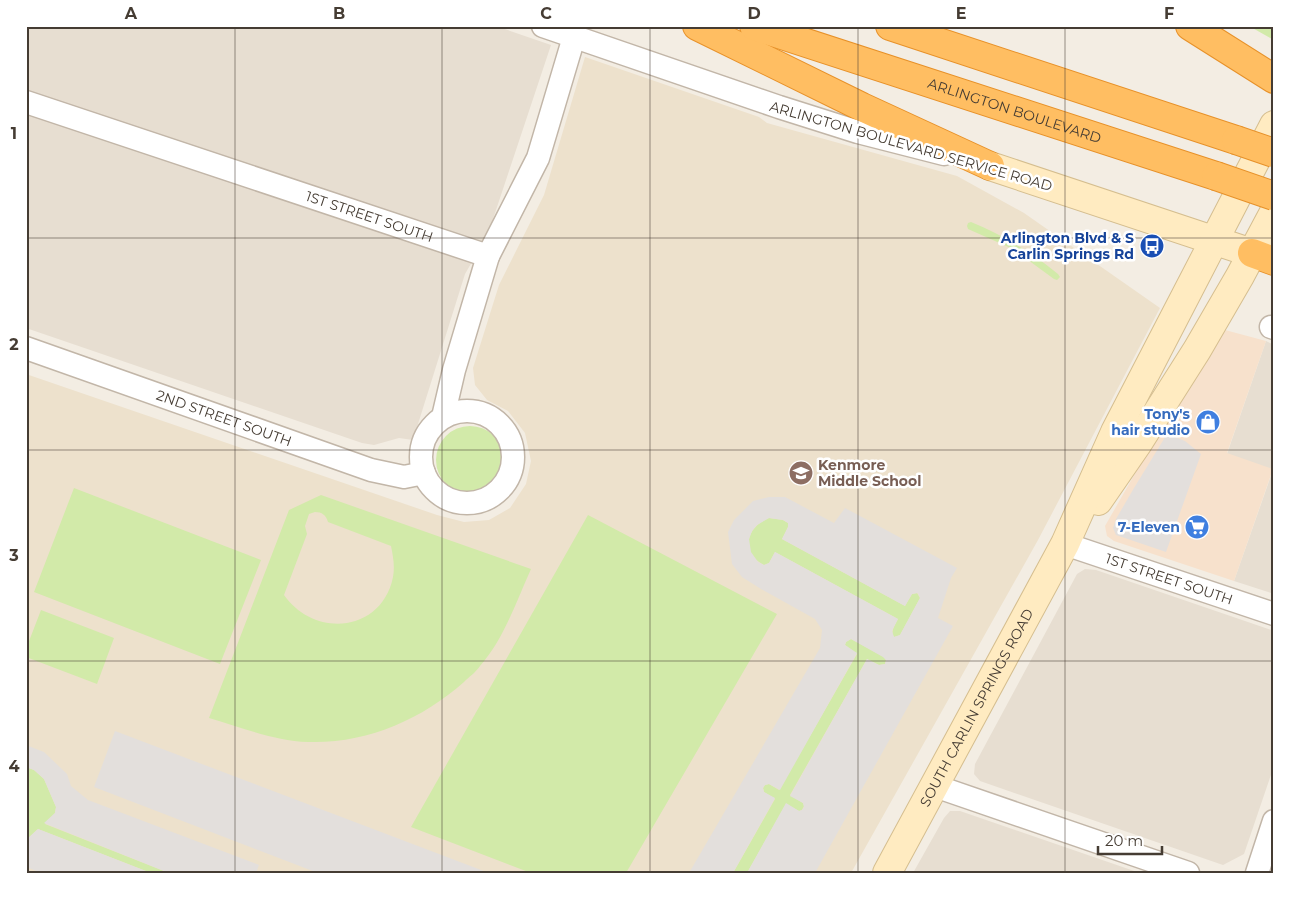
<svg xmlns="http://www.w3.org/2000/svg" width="1300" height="899" font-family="Montserrat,sans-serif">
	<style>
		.residential { fill: #e7ded1 }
		.commercial { fill: #f7e1cc }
		.education { fill: #ede1cc }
		.green { fill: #d2eaa9; fill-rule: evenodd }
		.parking { fill: #e3dfdc; fill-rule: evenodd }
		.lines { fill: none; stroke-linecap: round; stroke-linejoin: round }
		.street-casing { stroke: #c2b6a8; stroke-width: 25 }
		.secondary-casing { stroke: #d5be8f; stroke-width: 30 }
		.highway-casing { stroke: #e79129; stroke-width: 30 }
		.street { stroke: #fff; stroke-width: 22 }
		.secondary { stroke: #ffebc1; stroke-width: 28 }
		.highway { stroke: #ffbe62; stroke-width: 28 }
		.highway-bridge-casing { stroke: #e79129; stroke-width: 30; stroke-linecap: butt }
		.highway-bridge { stroke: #ffbe62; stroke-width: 28 }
		.grid { fill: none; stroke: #453c33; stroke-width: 1; stroke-opacity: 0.55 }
		.labels { text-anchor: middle; stroke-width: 5; stroke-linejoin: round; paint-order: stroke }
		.street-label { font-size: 14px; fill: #453c33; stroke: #fff }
		.transit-label { font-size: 14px; font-weight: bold; fill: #164399; stroke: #fff; text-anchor: end }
		.shop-label { font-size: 14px; font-weight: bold; fill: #366cbe; stroke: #fff; text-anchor: end }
		.education-label { font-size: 14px; font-weight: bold; fill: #785e54; stroke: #fff; text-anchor: start }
		.neatline { fill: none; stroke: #453c33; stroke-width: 2 }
		.grid-label { font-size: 16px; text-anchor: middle; font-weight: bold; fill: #453c33 }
	</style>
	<rect width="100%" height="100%" fill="#f3ede3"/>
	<path class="residential" d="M 26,26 L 496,26 L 551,45 L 488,234 L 465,274 L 413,440 L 399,438 L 374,445 L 362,443 L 26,328 Z
		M 1266,341 L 1274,345 L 1274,594 L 1234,581 L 1273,470 L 1227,454 Z
		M 1085,569 L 1096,570 L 1274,631 L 1274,766 L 1244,854 L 1223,865 L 980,781 L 974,774 L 975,764 L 1077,574 Z
		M 950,811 L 960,811 L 1140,873 L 913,873 L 944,818 Z"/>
	<path class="commercial" d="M 1225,330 L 1266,341 L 1227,453 L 1273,469 L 1234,581 L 1114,541 L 1107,536 L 1105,526 L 1160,430 Z"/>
	<path class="education" d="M 585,57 L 759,117 L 767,123 L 957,176 L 1024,213 L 1160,308 L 1038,540 L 851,873 L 26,873 L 26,374 L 437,515 L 464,522 L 489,520 L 510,508 L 526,484 L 531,461 L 525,433 L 508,411 L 487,400 L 475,385 L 473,368 L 499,285 L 544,195 Z"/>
	<path class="green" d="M 1249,26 L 1274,26 L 1274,35 L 1272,39 Z
		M 971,222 C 1003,235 1031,252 1058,274 L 1060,277 L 1057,280 L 1054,279 L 1013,249 L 968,229 L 967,226 L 968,223 Z
		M436 460a34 34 0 1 1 68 0a34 34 0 1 1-68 0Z
		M 74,488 L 261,560 L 220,664 L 34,592 Z
		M 321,495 L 531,569 C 516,602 504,639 480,666 C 476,672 469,677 464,682 C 421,720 366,744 308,742 C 274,741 241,727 209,718 L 289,510 ZM 315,512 C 322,512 326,515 328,522 L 391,546 C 393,556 395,566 393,577 C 382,632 315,639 284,595 L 307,534 L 305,526 L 309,514 Z
		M 588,515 L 777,614 L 626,873 L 531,873 L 411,827 Z
		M 769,518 L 783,520 L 788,523 L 788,527 L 782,539 L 905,606 L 912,594 L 917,593 L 920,598 L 900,635 L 894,637 C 890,631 895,625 898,619 L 775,552 L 769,563 L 764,565 C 740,553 746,527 769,518 Z
		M 41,610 L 114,638 L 97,684 L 26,657 L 26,649 Z
		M 851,639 L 884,657 L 886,660 L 885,664 L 879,665 L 867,659 L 790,795 L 803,803 L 804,806 L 802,810 L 799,811 L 786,804 L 747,873 L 733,873 L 775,799 L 764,792 L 763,788 L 765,785 L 769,784 L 779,790 L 857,654 L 845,645 L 846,642 Z
		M 26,767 L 34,770 L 44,779 L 56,807 L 55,813 L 45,824 L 169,873 L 151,873 L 38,829 L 26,840 Z"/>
	<path class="parking" d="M 1167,434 L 1185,441 L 1201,454 L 1166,552 L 1116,535 L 1113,528 L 1116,519 L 1134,488 Z
		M 769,497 L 785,497 L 834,523 L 845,508 L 957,568 L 951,578 L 938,618 L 953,626 L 815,873 L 747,873 L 786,803 L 799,811 L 802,810 L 804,807 L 803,803 L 790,796 L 867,659 L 879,665 L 885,664 L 886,660 L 883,657 L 851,639 L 846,642 L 845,645 L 857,653 L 780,790 L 769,784 L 765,785 L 763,788 L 764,792 L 775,798 L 733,873 L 689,873 L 820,648 L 822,630 L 815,619 L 761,589 L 742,577 L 732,564 L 728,532 L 734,520 L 753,501 ZM 769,518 L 783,520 L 788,523 L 788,527 L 782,539 L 905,606 L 912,594 L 918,593 L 920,598 L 900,635 L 894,637 L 892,631 L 898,619 L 775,552 L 769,563 L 764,565 L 758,562 L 751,552 L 749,539 L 752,531 L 757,525 Z
		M 115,731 L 489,873 L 318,873 L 94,787 Z
		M 26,745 L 44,752 L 67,774 L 71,786 L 88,800 L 259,865 L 256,873 L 169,873 L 44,823 L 55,813 L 56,807 L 44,779 L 34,770 L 26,767 Z
		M 38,829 L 151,873 L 42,873 L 26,867 L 26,840 Z"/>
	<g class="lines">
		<defs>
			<g id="street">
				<path d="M 543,26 L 779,107 L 858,132 L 944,154"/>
				<path id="s1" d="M 26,102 L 488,256 L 538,158 L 574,37"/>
				<path d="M 1271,327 L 1274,328"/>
				<path id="s2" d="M 26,348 L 371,470 L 404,477 L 424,473"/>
				<circle cx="467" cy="457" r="46"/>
				<path d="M 443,417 L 454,370 L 488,256"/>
				<path id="s3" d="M 1065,544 L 1274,614"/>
				<path d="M 935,786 L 1188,873"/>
				<path d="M 1257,873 L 1274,821"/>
			</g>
			<g id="secondary">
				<path d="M 990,166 L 1252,253"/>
				<path d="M 1098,501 L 1138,443 L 1197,350 L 1240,276 L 1274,212"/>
				<path id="s4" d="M 887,873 L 1065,544 L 1115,432 L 1274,125"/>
			</g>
			<g id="highway">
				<path d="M 697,26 L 862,107 L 990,166"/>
				<path id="s5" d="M 754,26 L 1216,176"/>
				<path d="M 890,26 L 1236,140"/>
				<path d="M 1190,26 L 1274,79"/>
				<path d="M 1252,253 L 1274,261"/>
			</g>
		</defs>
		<use href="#street" class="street-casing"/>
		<use href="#secondary" class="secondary-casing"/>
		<use href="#highway" class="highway-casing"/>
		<use href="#street" class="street"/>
		<use href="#secondary" class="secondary"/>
		<use href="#highway" class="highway"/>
		<defs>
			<path id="highway-bridge" d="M 1236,140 L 1274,153
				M 1216,176 L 1274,196"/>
		</defs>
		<use href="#highway-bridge" class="highway-bridge-casing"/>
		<use href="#highway-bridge" class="highway-bridge"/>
	</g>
	<path class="grid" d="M 235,26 L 235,873M 442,26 L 442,873M 650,26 L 650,873M 858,26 L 858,873M 1065,26 L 1065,873M 26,238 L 1274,238M 26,450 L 1274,450M 26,661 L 1274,661"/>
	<defs>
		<symbol id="bus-disc" viewBox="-11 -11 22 22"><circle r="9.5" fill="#1a4fb4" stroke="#fff"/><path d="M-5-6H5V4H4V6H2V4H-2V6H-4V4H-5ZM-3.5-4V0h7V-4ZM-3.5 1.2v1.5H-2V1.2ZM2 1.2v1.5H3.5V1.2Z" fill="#fff"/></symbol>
		<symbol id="shop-disc" viewBox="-11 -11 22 22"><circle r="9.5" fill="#3f7fe0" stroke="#fff"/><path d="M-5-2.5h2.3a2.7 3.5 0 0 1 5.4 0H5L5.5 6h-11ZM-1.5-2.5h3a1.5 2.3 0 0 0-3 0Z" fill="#fff"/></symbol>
		<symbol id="school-disc" viewBox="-11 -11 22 22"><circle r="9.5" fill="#8d6e63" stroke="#fff"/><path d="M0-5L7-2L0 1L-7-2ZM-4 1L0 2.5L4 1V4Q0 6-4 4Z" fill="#fff"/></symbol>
		<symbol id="supermarket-disc" viewBox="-11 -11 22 22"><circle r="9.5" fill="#3f7fe0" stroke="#fff"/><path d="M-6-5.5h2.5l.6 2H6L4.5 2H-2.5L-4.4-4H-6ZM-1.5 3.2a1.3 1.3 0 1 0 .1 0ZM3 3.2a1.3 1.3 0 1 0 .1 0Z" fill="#fff"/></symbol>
	</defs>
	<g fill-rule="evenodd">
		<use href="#bus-disc" x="1138" y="232" width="28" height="28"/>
		<use href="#shop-disc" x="1194" y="408" width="28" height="28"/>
		<use href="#school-disc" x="787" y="459" width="28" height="28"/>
		<use href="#supermarket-disc" x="1183" y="513" width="28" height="28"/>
	</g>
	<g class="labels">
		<g class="street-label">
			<text dy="5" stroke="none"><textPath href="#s5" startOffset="274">ARLINGTON BOULEVARD</textPath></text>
			<text transform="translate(911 146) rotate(16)" y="5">ARLINGTON BOULEVARD SERVICE ROAD</text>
			<text dy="5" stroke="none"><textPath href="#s1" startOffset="362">1ST STREET SOUTH</textPath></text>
			<text dy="5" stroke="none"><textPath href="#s2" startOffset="210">2ND STREET SOUTH</textPath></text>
			<text dy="5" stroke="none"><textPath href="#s3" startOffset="110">1ST STREET SOUTH</textPath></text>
			<text dy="5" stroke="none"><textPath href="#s4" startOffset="188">SOUTH CARLIN SPRINGS ROAD</textPath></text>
		</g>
		<g class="transit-label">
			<text x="1134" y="243">Arlington Blvd &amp; S<tspan x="1134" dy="16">Carlin Springs Rd</tspan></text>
		</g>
		<g class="shop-label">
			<text x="1190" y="419">Tony's<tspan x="1190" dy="16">hair studio</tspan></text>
			<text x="1180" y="532">7-Eleven</text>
		</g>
		<g class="education-label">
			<text x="818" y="470">Kenmore<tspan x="818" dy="16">Middle School</tspan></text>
		</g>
	</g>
	<rect width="1300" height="899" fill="none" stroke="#ffffff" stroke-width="55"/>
	<path d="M1098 846v8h64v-8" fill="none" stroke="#453c33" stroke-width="2.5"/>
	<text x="1105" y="846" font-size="15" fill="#453c33" stroke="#ffffff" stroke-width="4" paint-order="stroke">20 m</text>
	<rect x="28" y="28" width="1244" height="844" class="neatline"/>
	<g class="grid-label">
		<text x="131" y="19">A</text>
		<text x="339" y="19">B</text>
		<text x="546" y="19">C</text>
		<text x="754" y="19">D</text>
		<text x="961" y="19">E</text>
		<text x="1169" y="19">F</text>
		<text x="14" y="139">1</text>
		<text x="14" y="350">2</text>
		<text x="14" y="561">3</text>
		<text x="14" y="772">4</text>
	</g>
</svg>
